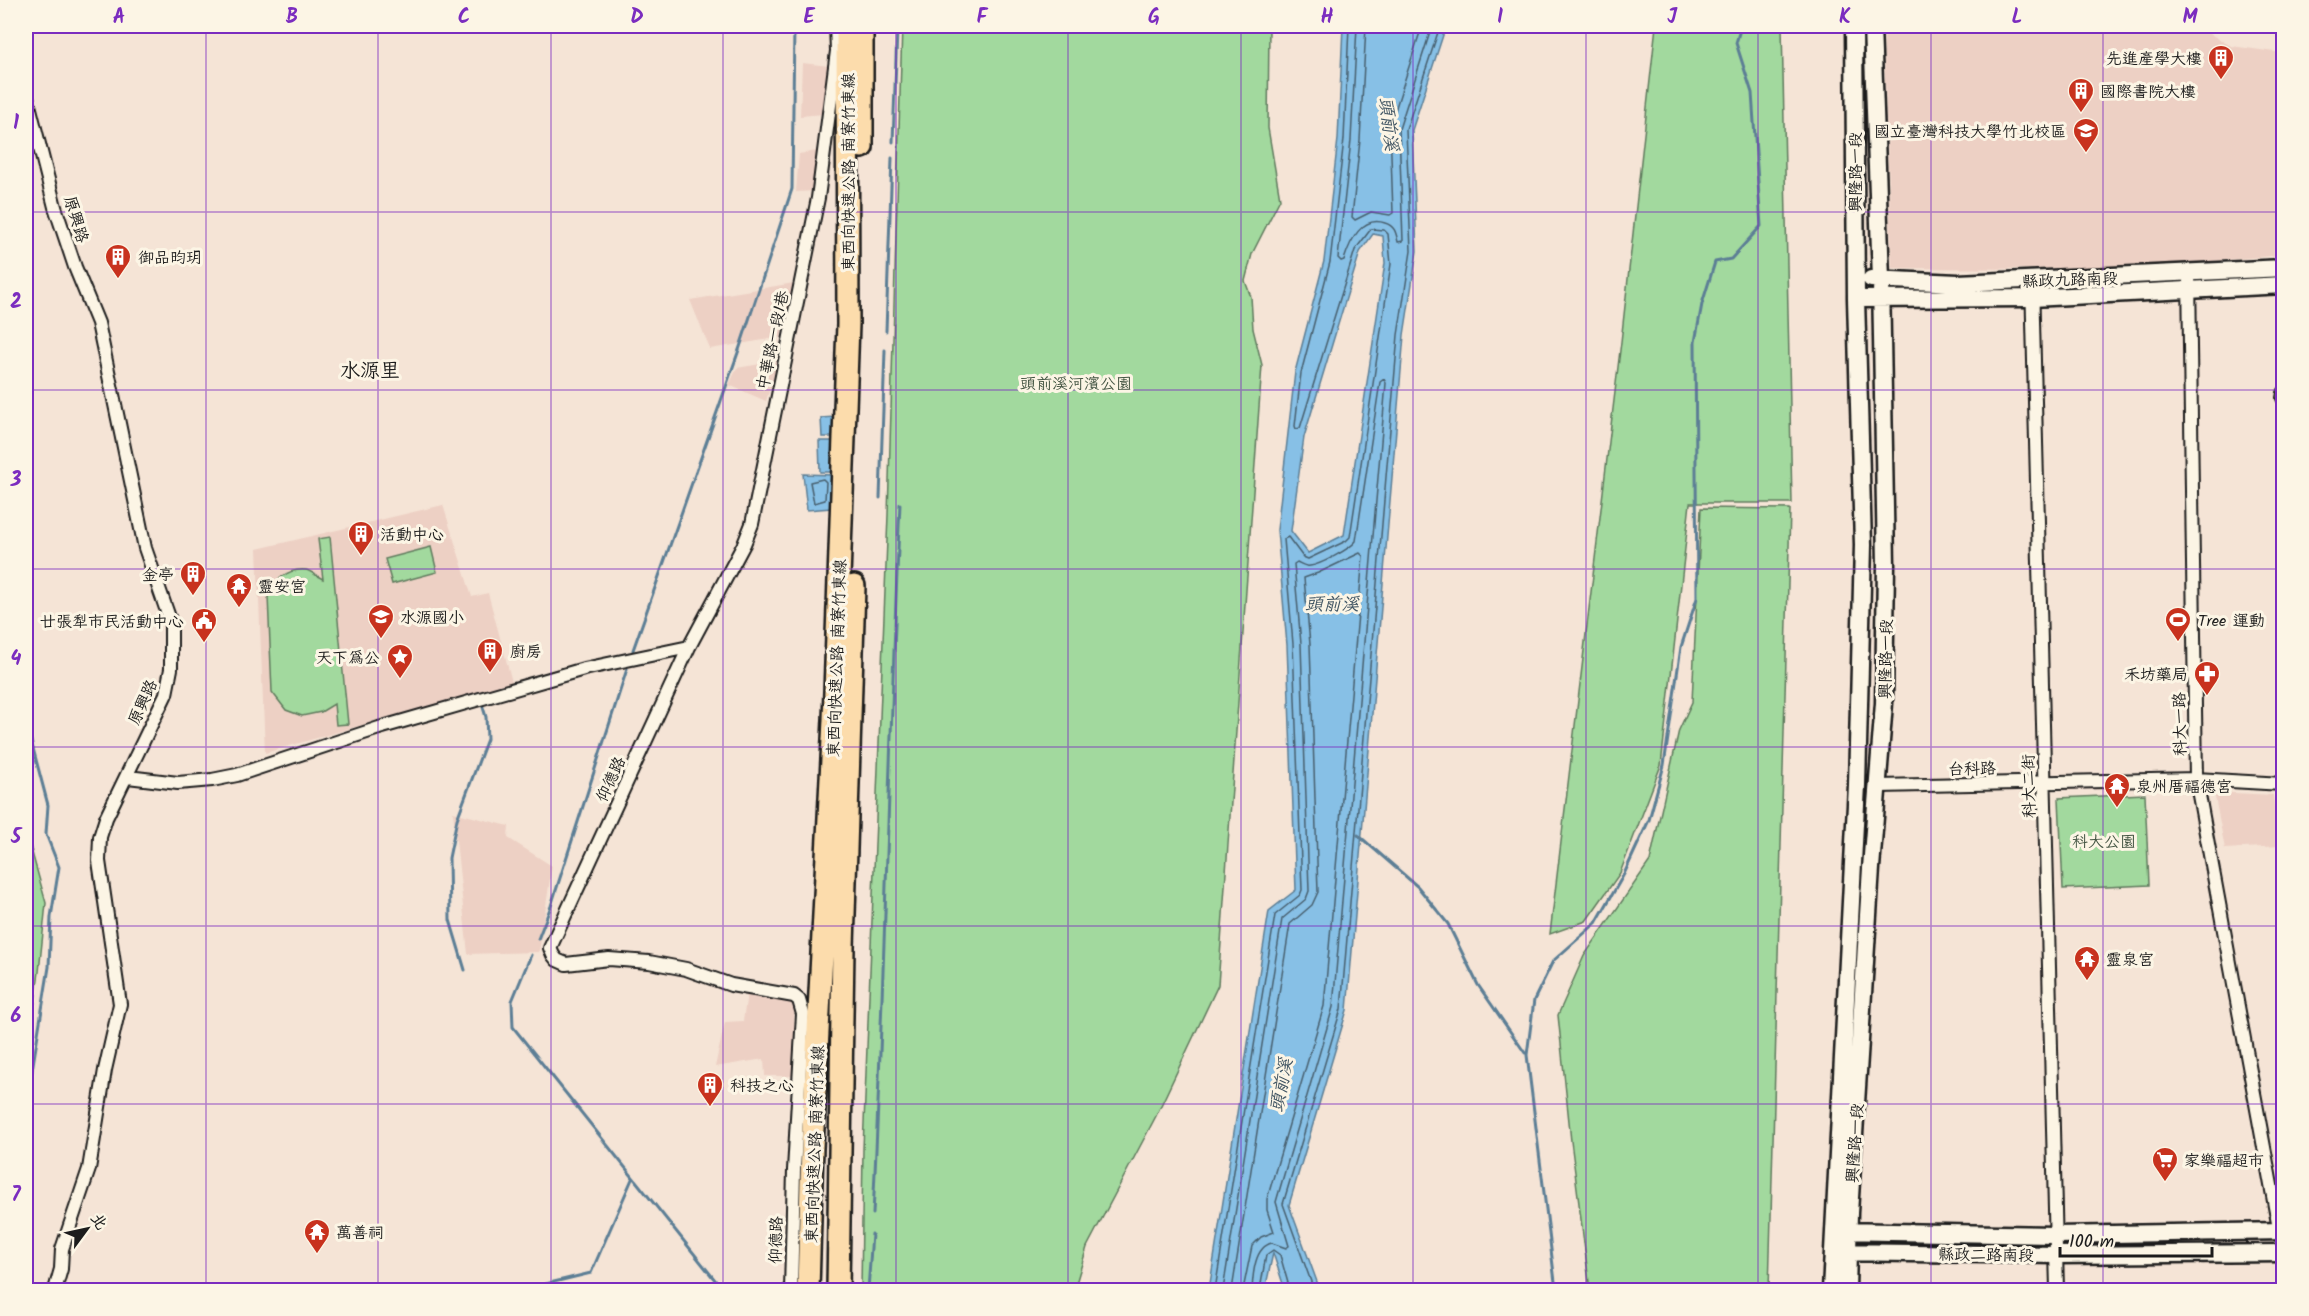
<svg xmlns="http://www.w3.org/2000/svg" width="2309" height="1316" font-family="Kalam,'LXGW WenKai TC',sans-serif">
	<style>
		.built { fill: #edd0c4 }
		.green { fill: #a2d99e; stroke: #5f7a5d; stroke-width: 1.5 }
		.water { fill: #87c0e6; stroke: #5c7e95; stroke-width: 1.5; fill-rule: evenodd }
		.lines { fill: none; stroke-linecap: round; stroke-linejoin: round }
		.shore { stroke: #475e6d; stroke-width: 1.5 }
		.stream { stroke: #5c7e95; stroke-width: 3 }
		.street-casing { stroke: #1c1c1c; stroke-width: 16 }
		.secondary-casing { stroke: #1c1c1c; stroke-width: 21 }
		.highway-casing { stroke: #1c1c1c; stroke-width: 26 }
		.street { stroke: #fcf5e5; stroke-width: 12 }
		.secondary { stroke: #fcf5e5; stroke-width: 16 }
		.highway { stroke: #fcdcac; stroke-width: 21 }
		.grid { fill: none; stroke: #7b2cbf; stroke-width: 1.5; stroke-opacity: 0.55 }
		.labels { text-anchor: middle; stroke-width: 6; stroke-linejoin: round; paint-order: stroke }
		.poi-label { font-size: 16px; fill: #1c1c1c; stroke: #fcf5e5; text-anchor: start }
		.street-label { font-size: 16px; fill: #1c1c1c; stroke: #fcf5e5 }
		.park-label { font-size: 16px; fill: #445543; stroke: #fcf5e5 }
		.water-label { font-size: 18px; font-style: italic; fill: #415563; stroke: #fcf5e5 }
		.quarter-label { font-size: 20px; fill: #1c1c1c; stroke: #fcf5e5 }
		.neatline { fill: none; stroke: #7b2cbf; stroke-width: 2 }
		.grid-label { font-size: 20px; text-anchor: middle; font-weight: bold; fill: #7b2cbf }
	</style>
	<rect width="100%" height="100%" fill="#f5e4d6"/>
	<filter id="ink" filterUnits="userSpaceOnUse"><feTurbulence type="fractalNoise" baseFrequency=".0167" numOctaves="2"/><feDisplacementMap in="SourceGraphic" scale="12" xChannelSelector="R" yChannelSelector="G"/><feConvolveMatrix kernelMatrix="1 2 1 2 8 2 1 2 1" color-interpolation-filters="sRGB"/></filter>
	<g filter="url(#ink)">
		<path class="built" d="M 1883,26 L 2203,26 L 2205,31 L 2231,46 L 2283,53 L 2283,255 L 2191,263 L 2036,269 L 1892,268 Z
			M 802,63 L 829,66 L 824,114 L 800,116 Z
			M 817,151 L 815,191 L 796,192 L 799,154 Z
			M 794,283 L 781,337 L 710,349 L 690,300 Z
			M 779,361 L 766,401 L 729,385 L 737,368 Z
			M 443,505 L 472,597 L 488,593 L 512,682 L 265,753 L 257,549 Z
			M 2214,792 L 2273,795 L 2281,846 L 2225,849 Z
			M 453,812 L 509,826 L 508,838 L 552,866 L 539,952 L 468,954 Z
			M 747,993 L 794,1004 L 794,1076 L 765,1076 L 764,1059 L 715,1067 L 725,1022 L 743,1021 Z"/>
		<path class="green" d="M 902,26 L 1269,26 L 1268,128 L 1280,199 L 1252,254 L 1245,281 L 1251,297 L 1253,329 L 1262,365 L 1218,985 L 1156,1116 L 1087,1247 L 1074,1290 L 861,1290 L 863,1149 L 888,515 Z
			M 1656,26 L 1782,26 L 1792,503 L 1690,503 L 1661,765 L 1620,873 L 1586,921 L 1550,934 L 1621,342 Z
			M 1701,508 L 1790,509 L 1769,1290 L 1590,1290 L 1571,1141 L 1558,1015 L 1584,956 L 1650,861 L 1679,730 L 1692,702 Z
			M 330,537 L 348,724 L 336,725 L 334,704 L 321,712 L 302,716 L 286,710 L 272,692 L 268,596 C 275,581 286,568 306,570 C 311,571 318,577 323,579 L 318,539 Z
			M 431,547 L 437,572 L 392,584 L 385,559 Z
			M 2145,794 L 2149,885 L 2063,889 L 2059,798 Z
			M 26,831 L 46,903 L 39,972 L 29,1041 L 26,1041 Z"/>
		<path class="water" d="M 1343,26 L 1446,26 L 1412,130 L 1417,251 L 1404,335 L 1347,1010 L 1289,1205 L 1320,1290 L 1285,1290 L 1273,1253 L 1265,1290 L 1209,1290 L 1269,911 L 1296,890 L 1287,645 L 1277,530 L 1295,372 L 1324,261 L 1338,139 ZM 1373,234 L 1383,236 L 1385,263 L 1344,535 L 1308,553 L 1291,531 L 1304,437 L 1360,252 Z
			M 835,417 L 835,437 L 822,437 L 821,418 Z
			M 819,441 L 835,441 L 836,472 L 820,472 Z
			M 803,474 L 832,475 L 831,508 L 807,510 Z"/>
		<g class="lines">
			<path class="shore" d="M 1357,26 L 1351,140 L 1338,258 L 1341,261 L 1344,260 C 1350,241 1362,215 1385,223 C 1395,226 1396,233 1398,242 L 1403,241 L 1399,129 L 1432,26
				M 1366,26 L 1360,140 L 1352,217 L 1355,220 L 1371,212 L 1390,215 L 1393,213 L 1390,126 L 1422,26
				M 823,479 L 826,482 L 825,500 L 814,503 L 810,482 Z
				M 1215,1290 L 1275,915 L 1300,895 L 1302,890 L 1293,644 L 1284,539 L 1288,537 L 1303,557 L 1308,559 L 1346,541 L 1350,537 L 1391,264 L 1388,234 L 1384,230 L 1371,229 L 1355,250 L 1300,428 L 1296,429 L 1295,426 L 1301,373 L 1330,262 L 1344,139 L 1349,26
				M 1223,1290 L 1282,919 L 1306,899 L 1309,891 L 1301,644 L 1294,564 L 1297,562 C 1301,564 1305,567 1310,566 C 1320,565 1350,549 1356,541 L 1380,382 L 1384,379 L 1386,383 L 1333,1007 L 1276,1202 L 1289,1246 L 1286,1248 L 1272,1243 C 1254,1247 1253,1275 1252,1290
				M 1232,1290 L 1290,924 L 1312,905 L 1318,892 L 1310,644 L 1304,578 L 1318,573 L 1360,553 L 1363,556 L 1324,1006 L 1267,1199 L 1267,1210 L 1274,1232 L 1261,1237 L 1252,1246 L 1243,1290
				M 1260,1290 L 1266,1255 L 1273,1250 L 1280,1255 L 1290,1290
				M 1314,1290 L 1283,1204 L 1341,1009 L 1398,335 L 1411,251 L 1406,130 L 1440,26"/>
			<path class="stream" d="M 893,142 L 897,30
				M 886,331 L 892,158
				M 880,498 L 885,350
				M 26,501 L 26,576
				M 633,650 L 740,347 L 792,189 L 794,26
				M 26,722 L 48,805 L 46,834 L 59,867 L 51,917 L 49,967 L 26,1107
				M 1358,835 L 1418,887 L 1448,924 L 1478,985 L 1525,1053
				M 538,939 L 551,906 L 627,669
				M 531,955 L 512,1001 L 513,1027 L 723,1290
				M 465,970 L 450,920 L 449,858 L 457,819 L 487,739 L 486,717 L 482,704
				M 873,1214 C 885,977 889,741 900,504
				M 521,1290 L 591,1273 L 632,1179
				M 868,1290 L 872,1234
				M 1556,1290 L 1527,1055 L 1534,1000 L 1553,961 L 1596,923 L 1624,874 L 1649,820 L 1664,765 L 1681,647 L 1697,598 L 1695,342 L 1702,304 L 1715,262 L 1731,259 L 1761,226 L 1752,93 L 1736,43 L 1741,26"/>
			<defs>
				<path id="street" d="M 26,93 L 55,207 L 75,267 L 98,323 L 145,548 L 171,623 L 171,669 L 166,694 L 106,818 L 100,837 L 99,861 L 120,1004 L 105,1070 L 89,1169 L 62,1249 L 61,1269 L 55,1290
					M 2189,274 L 2196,779 L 2278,1223 L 2283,1237
					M 2032,280 L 2057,1290
					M 2283,398 L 2284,393
					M 128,777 L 178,783 L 212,780 L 237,775 L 379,728 L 584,669 L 689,647
					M 1879,786 L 2196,779 L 2283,784
					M 791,1290 L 794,1170 L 803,1014 L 799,1000 L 794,996 L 731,985 L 686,969 L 649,962 L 609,959 L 566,964 L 557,960 L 553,955 L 550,948 L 689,647 L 744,544 L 752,524 L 818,198 L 837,51 L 836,26"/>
				<path id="secondary" d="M 1871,279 L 1958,283 L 2284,268
					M 1856,299 L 2032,298 L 2284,285
					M 1838,1231 L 2055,1235 L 2284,1231
					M 1837,1252 L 2056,1255 L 2284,1253
					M 1831,1290 L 1857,785 L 1863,545 L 1856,299 L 1854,26
					M 1847,1290 L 1849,1213 L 1871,868 L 1884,703 L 1886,565 L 1881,279 L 1872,26"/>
				<path id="highway" d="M 862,147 L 862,26
					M 808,1290 L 812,1148 L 834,720 L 848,324 L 847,26
					M 838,1290 L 843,947 L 854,586"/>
			</defs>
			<use href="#street" class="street-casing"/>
			<use href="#secondary" class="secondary-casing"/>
			<use href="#highway" class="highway-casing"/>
			<use href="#street" class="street"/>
			<use href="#secondary" class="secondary"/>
			<use href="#highway" class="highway"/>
		</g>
	</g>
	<path class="grid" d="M 206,26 L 206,1290M 378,26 L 378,1290M 551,26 L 551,1290M 723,26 L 723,1290M 896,26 L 896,1290M 1068,26 L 1068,1290M 1241,26 L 1241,1290M 1413,26 L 1413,1290M 1586,26 L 1586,1290M 1758,26 L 1758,1290M 1931,26 L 1931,1290M 2103,26 L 2103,1290M 26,212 L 2284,212M 26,390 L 2284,390M 26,569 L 2284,569M 26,747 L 2284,747M 26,926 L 2284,926M 26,1104 L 2284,1104"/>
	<defs>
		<symbol id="building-pin" viewBox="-11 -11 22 30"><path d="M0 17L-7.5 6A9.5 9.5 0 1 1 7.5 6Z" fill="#c8321e" stroke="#fcf5e5"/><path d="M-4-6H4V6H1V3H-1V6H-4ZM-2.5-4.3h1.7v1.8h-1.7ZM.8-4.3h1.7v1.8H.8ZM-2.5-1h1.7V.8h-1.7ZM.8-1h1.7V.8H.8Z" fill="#fff"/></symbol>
		<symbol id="university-pin" viewBox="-11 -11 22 30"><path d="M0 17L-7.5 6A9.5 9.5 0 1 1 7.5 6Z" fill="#c8321e" stroke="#fcf5e5"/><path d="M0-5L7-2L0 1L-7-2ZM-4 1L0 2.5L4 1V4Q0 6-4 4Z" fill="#fff"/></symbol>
		<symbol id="temple-pin" viewBox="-11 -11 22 30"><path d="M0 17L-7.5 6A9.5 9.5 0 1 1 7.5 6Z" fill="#c8321e" stroke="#fcf5e5"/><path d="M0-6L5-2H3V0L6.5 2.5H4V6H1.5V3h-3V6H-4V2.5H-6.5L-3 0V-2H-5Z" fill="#fff"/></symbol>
		<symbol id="school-pin" viewBox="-11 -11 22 30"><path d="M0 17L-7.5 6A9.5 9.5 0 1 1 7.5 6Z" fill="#c8321e" stroke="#fcf5e5"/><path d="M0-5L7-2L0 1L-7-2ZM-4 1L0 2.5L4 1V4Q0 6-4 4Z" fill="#fff"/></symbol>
		<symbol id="stadium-pin" viewBox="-11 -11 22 30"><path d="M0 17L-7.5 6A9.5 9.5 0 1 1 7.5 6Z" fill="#c8321e" stroke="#fcf5e5"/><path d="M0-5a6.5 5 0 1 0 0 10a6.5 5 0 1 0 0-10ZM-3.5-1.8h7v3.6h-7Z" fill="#fff"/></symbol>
		<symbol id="civic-pin" viewBox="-11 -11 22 30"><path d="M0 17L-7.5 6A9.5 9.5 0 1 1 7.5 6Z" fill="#c8321e" stroke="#fcf5e5"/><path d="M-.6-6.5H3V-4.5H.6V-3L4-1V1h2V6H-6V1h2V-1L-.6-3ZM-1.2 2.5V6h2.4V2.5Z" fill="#fff"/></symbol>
		<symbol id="sight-pin" viewBox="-11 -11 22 30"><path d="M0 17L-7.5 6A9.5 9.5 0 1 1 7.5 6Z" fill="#c8321e" stroke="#fcf5e5"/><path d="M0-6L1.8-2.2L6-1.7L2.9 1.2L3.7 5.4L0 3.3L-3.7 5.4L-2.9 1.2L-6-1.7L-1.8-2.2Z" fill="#fff"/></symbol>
		<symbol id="pharmacy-pin" viewBox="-11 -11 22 30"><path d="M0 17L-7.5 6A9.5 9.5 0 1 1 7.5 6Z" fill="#c8321e" stroke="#fcf5e5"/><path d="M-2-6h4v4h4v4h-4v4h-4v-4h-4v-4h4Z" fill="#fff"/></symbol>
		<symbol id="supermarket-pin" viewBox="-11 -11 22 30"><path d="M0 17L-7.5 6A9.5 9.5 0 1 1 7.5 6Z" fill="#c8321e" stroke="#fcf5e5"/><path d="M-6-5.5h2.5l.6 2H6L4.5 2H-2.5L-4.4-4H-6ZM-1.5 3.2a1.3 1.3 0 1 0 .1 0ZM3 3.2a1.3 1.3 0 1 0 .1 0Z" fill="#fff"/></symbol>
	</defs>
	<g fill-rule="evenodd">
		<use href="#building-pin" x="2206" y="43" width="30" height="40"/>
		<use href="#building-pin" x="2066" y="76" width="30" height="40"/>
		<use href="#university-pin" x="2071" y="116" width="30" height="40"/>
		<use href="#building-pin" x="103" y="242" width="30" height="40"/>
		<use href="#building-pin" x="346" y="519" width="30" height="40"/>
		<use href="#building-pin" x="178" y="559" width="30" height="40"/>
		<use href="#temple-pin" x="224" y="571" width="30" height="40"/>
		<use href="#school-pin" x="366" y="602" width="30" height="40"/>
		<use href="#stadium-pin" x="2163" y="605" width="30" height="40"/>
		<use href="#civic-pin" x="189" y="606" width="30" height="40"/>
		<use href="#building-pin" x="475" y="636" width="30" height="40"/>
		<use href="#sight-pin" x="385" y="642" width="30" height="40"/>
		<use href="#pharmacy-pin" x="2192" y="659" width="30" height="40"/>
		<use href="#temple-pin" x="2102" y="771" width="30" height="40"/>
		<use href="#temple-pin" x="2072" y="944" width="30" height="40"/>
		<use href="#building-pin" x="695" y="1070" width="30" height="40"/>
		<use href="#supermarket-pin" x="2150" y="1145" width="30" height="40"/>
		<use href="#temple-pin" x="302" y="1217" width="30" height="40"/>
	</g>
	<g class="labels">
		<g class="poi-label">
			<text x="2202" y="64" text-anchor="end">先進產學大樓</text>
			<text x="2100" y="97">國際書院大樓</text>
			<text x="2066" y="137" text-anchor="end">國立臺灣科技大學竹北校區</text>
			<text x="138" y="263">御品昀玥</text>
			<text x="380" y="540">活動中心</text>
			<text x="174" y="580" text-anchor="end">金亭</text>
			<text x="258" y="592">靈安宮</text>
			<text x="400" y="623">水源國小</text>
			<text x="2198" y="626">Tree 運動</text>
			<text x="184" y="627" text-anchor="end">廿張犁市民活動中心</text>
			<text x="510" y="657">廚房</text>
			<text x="380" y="663" text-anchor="end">天下為公</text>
			<text x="2188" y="680" text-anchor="end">禾坊藥局</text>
			<text x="2136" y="792">泉州厝福德宮</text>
			<text x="2106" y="965">靈泉宮</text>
			<text x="730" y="1091">科技之心</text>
			<text x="2184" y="1166">家樂福超市</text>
			<text x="336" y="1238">萬善祠</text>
		</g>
		<g class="street-label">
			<text transform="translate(848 172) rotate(-90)" y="6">東西向快速公路 南寮竹東線</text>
			<text transform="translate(1855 172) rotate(-90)" y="6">興隆路一段</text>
			<text transform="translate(77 219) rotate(73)" y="6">原興路</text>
			<text transform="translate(2070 279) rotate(-2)" y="6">縣政九路南段</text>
			<text transform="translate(772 340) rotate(-78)" y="6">中華路一段1巷</text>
			<text transform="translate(836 658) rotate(-88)" y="6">東西向快速公路 南寮竹東線</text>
			<text transform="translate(1885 659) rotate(-89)" y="6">興隆路一段</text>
			<text transform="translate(142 702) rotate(-66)" y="6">原興路</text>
			<text transform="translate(2179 724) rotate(-91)" y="6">科大一路</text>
			<text transform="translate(1972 768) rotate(-1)" y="6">台科路</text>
			<text transform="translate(610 779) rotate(-65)" y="6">仰德路</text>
			<text transform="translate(2028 786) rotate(-91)" y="6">科大二街</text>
			<text transform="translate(1854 1143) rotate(-86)" y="6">興隆路一段</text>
			<text transform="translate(814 1144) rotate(-88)" y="6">東西向快速公路 南寮竹東線</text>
			<text transform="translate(775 1240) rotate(-88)" y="6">仰德路</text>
			<text transform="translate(1986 1254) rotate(1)" y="6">縣政二路南段</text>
		</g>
		<g class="park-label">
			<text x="1076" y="389">頭前溪河濱公園</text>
			<text x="2104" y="847">科大公園</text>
		</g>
		<g class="water-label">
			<text transform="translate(1389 124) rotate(83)" y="6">頭前溪</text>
			<text x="1332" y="610">頭前溪</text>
			<text transform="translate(1281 1085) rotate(-79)" y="6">頭前溪</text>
		</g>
		<g class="quarter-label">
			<text x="370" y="377">水源里</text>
		</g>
	</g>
	<rect width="2309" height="1316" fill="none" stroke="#fcf5e5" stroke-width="66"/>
	<g transform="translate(87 1229) rotate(57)" stroke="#fcf5e5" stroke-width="4.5" paint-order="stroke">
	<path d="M0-4.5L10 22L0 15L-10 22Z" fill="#1c1c1c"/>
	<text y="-9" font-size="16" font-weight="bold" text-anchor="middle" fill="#1c1c1c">北</text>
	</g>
	<path d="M2060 1247v9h152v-9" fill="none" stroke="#1c1c1c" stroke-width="3"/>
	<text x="2069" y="1247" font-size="18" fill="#1c1c1c" stroke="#fcf5e5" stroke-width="4.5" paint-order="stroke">100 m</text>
	<rect x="33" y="33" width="2243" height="1250" class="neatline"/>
	<g class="grid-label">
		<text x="119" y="23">A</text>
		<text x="292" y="23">B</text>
		<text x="464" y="23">C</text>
		<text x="637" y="23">D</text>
		<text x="809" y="23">E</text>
		<text x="982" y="23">F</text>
		<text x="1154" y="23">G</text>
		<text x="1327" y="23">H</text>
		<text x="1500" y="23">I</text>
		<text x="1672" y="23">J</text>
		<text x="1845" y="23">K</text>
		<text x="2017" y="23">L</text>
		<text x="2190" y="23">M</text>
		<text x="16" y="129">1</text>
		<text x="16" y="308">2</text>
		<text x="16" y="486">3</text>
		<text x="16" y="665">4</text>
		<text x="16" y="843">5</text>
		<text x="16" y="1022">6</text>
		<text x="16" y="1201">7</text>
	</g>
</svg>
